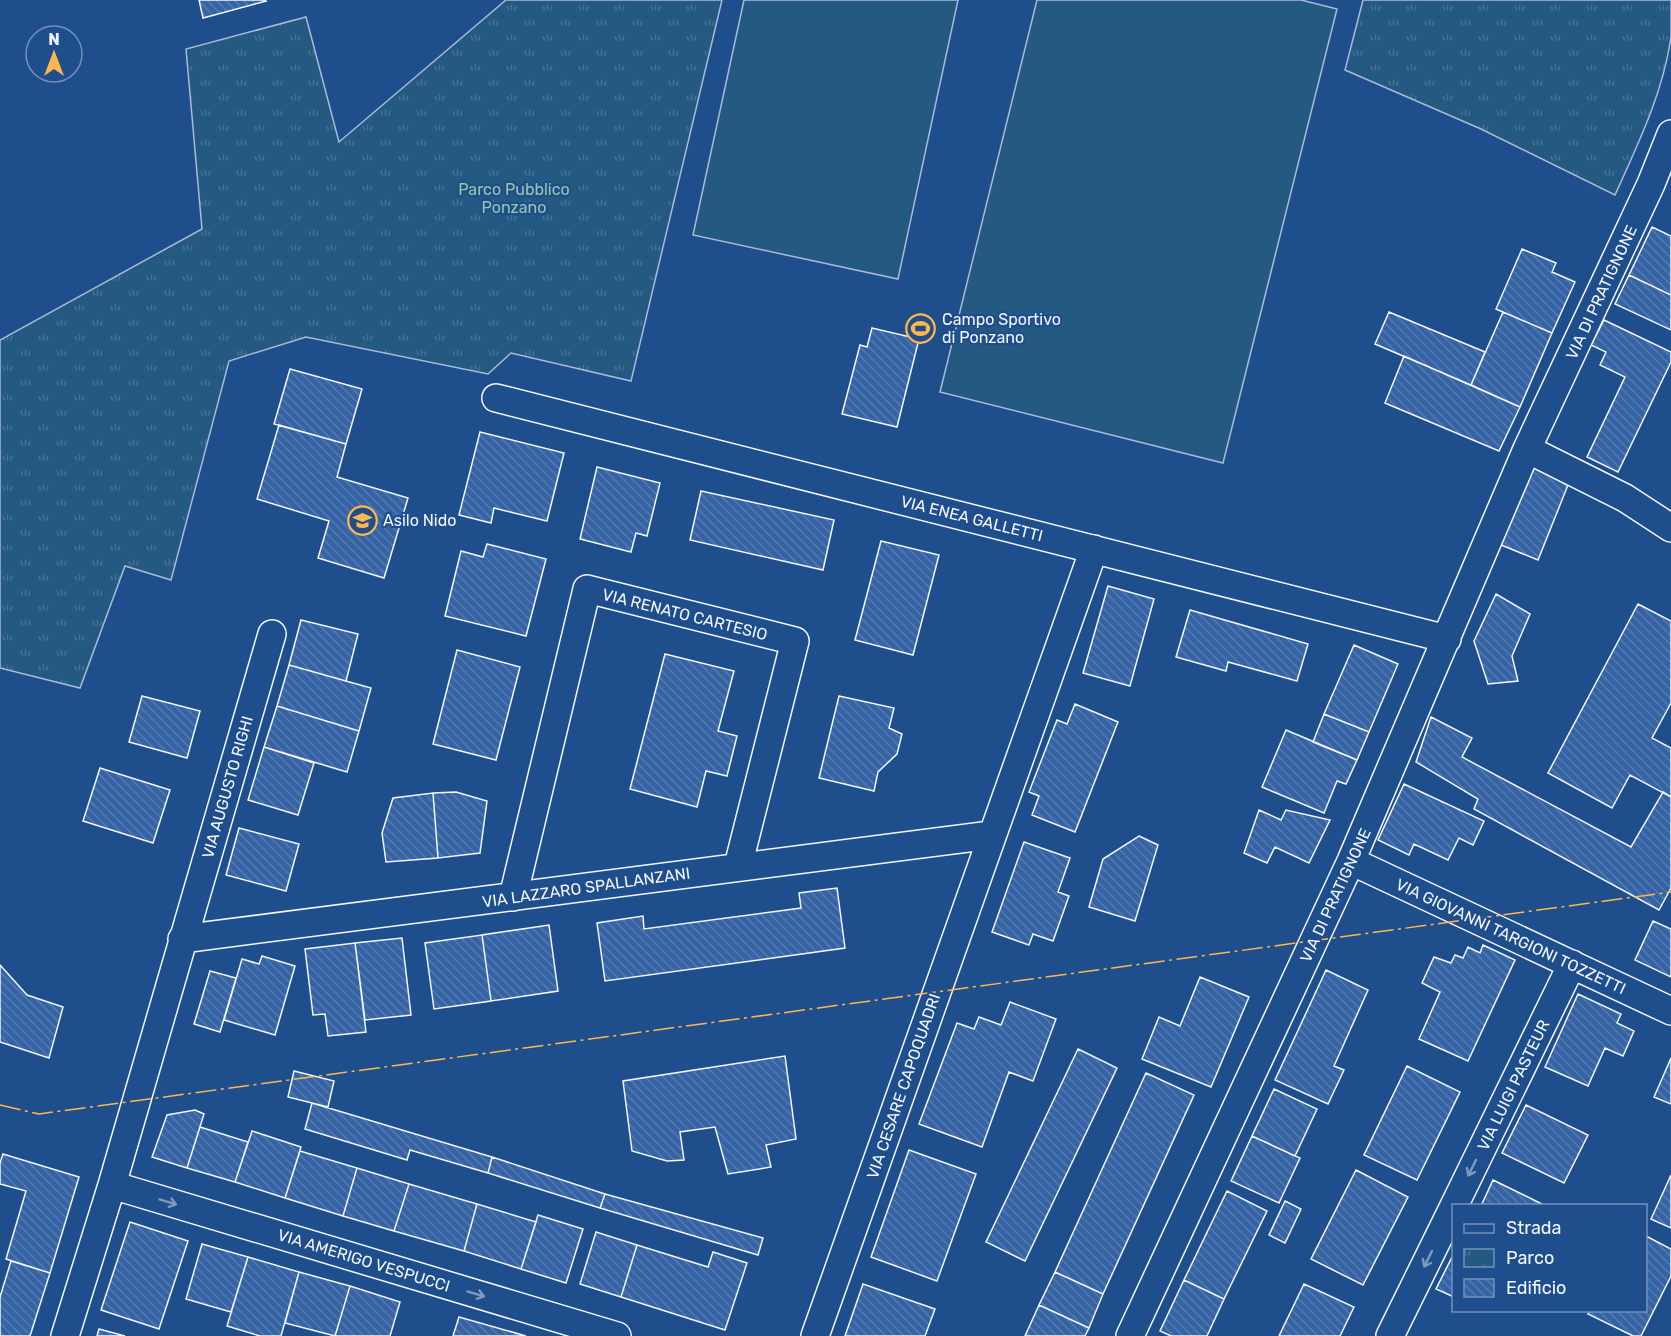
<svg xmlns="http://www.w3.org/2000/svg" width="1671" height="1336" font-family="Rubik,sans-serif">
	<style>
		.park { fill: url(#park-tufts); stroke: #a8bbd7; stroke-width: 1.5 }
		.pitch { fill: #245a82; stroke: #a8bbd7; stroke-width: 1.5 }
		.building { fill: url(#building-back-hatch); stroke: #f2f6ff; stroke-width: 1.5 }
		.lines { fill: none; stroke-linecap: round; stroke-linejoin: round }
		.minor-casing { stroke: #f2f6ff; stroke-width: 30 }
		.minor { stroke: #1f4e8c; stroke-width: 27 }
		.power { stroke: #ffb74d; stroke-width: 1.5; stroke-dasharray: 21 4.5 3 4.5; stroke-linecap: butt }
		.oneway { stroke: #7e9ac0 }
		.labels { text-anchor: middle; stroke-width: 4.5; stroke-linejoin: round; paint-order: stroke }
		.park-label { font-size: 16px; fill: #97c8a6; stroke: #1f4e8c }
		.street-label { font-size: 16px; fill: #f2f6ff; stroke: #1f4e8c }
		.poi-label { font-size: 16px; fill: #f2f6ff; stroke: #1f4e8c; text-anchor: start }
	</style>
	<defs>
		<pattern id="park-tufts" width="24" height="20" patternUnits="userSpaceOnUse" patternTransform="scale(1.5)"><rect width="24" height="20" fill="#245a82"/><path d="M3 7l-1-3M5 7V3M7 7l1-3M15 17l-1-3M17 17v-4M19 17l1-3" fill="none" stroke="#447295"/></pattern>
		<pattern id="building-back-hatch" width="6" height="6" patternUnits="userSpaceOnUse" patternTransform="scale(1.5)"><rect width="6" height="6" fill="#3563a3"/><path d="M-1 5l2 2M0 0l6 6M5-1l2 2" fill="none" stroke="#537ab1"/></pattern>
	</defs>
	<rect width="100%" height="100%" fill="#1f4e8c"/>
	<path class="park" d="M 506,0 L 722,0 L 631,381 L 511,353 L 488,374 L 306,337 L 229,361 L 171,580 L 125,566 L 80,688 L 0,668 L 0,340 L 202,229 L 186,49 L 306,17 L 339,142 Z
		M 1363,0 L 1671,0 C 1671,12 1671,25 1671,37 C 1663,93 1638,144 1615,195 L 1481,129 L 1345,70 Z"/>
	<path class="pitch" d="M 744,0 L 958,0 L 898,279 L 693,235 Z
		M 1037,0 L 1301,0 L 1337,9 L 1223,463 L 940,392 Z"/>
	<path class="building" d="M 199,0 L 265,0 L 266,1 L 203,18 Z
		M 1652,227 L 1671,236 L 1671,295 L 1629,275 Z
		M 1522,249 L 1556,263 L 1552,272 L 1575,282 L 1552,333 L 1496,309 Z
		M 1629,275 L 1671,295 L 1671,330 L 1615,304 Z
		M 1389,312 L 1485,352 L 1471,385 L 1375,344 Z
		M 1503,312 L 1552,333 L 1520,407 L 1471,385 Z
		M 1604,320 L 1671,352 L 1671,362 L 1618,472 L 1587,457 L 1625,377 L 1600,365 L 1606,352 L 1591,345 Z
		M 872,328 L 919,339 L 897,427 L 842,414 L 860,345 L 867,347 Z
		M 1404,356 L 1520,407 L 1499,451 L 1385,403 Z
		M 290,369 L 362,389 L 346,444 L 274,424 Z
		M 279,425 L 346,444 L 337,477 L 408,498 L 384,578 L 318,558 L 329,521 L 257,499 Z
		M 480,432 L 564,453 L 547,521 L 494,508 L 491,523 L 459,515 Z
		M 1526,462 L 1570,480 L 1538,560 L 1494,542 Z
		M 597,467 L 660,483 L 647,536 L 636,533 L 631,552 L 580,539 Z
		M 701,491 L 834,520 L 823,570 L 690,540 Z
		M 881,541 L 939,555 L 913,655 L 855,640 Z
		M 487,544 L 546,559 L 526,636 L 445,616 L 461,551 L 483,557 Z
		M 1108,586 L 1154,599 L 1130,686 L 1083,673 Z
		M 1496,594 L 1530,614 L 1512,656 L 1518,681 L 1488,684 L 1474,641 Z
		M 1638,604 L 1671,621 L 1671,703 L 1652,738 L 1671,748 L 1671,797 L 1630,775 L 1612,808 L 1548,773 Z
		M 1190,610 L 1308,644 L 1297,681 L 1228,662 L 1226,671 L 1176,657 Z
		M 301,620 L 358,634 L 346,681 L 289,665 Z
		M 1354,645 L 1398,664 L 1369,732 L 1324,714 Z
		M 457,650 L 520,667 L 496,760 L 433,744 Z
		M 665,654 L 734,671 L 718,731 L 737,736 L 727,776 L 706,771 L 697,807 L 630,789 Z
		M 289,665 L 371,688 L 359,731 L 277,706 Z
		M 142,696 L 200,711 L 187,758 L 129,742 Z
		M 839,696 L 894,708 L 889,728 L 902,734 L 897,754 L 878,772 L 874,791 L 819,778 Z
		M 1075,704 L 1118,722 L 1075,832 L 1032,815 L 1039,796 L 1029,792 L 1057,720 L 1067,724 Z
		M 277,706 L 359,731 L 347,772 L 264,747 Z
		M 1324,714 L 1369,732 L 1357,760 L 1313,742 Z
		M 1431,717 L 1472,738 L 1462,757 L 1631,847 L 1663,792 L 1671,797 L 1671,888 L 1659,910 L 1474,809 L 1478,799 L 1416,762 Z
		M 1286,730 L 1357,760 L 1346,784 L 1337,781 L 1324,813 L 1262,787 Z
		M 264,747 L 314,763 L 298,815 L 248,800 Z
		M 100,768 L 170,790 L 153,843 L 83,821 Z
		M 1404,784 L 1484,821 L 1473,845 L 1459,838 L 1448,860 L 1414,844 L 1409,855 L 1378,840 Z
		M 456,792 L 487,801 L 480,853 L 438,858 L 433,793 Z
		M 433,793 L 438,858 L 386,862 L 382,833 L 393,798 Z
		M 1259,810 L 1281,820 L 1286,810 L 1330,820 L 1309,863 L 1275,847 L 1267,863 L 1244,853 Z
		M 239,828 L 299,844 L 286,891 L 226,875 Z
		M 1139,836 L 1158,845 L 1135,921 L 1089,907 L 1103,859 Z
		M 1024,842 L 1070,858 L 1058,892 L 1069,896 L 1053,941 L 1033,934 L 1029,945 L 992,932 Z
		M 837,888 L 845,948 L 605,981 L 597,923 L 643,916 L 644,929 L 801,908 L 799,893 Z
		M 1653,921 L 1671,929 L 1671,977 L 1635,960 Z
		M 549,925 L 558,991 L 491,1001 L 482,935 Z
		M 482,935 L 491,1001 L 434,1009 L 425,943 Z
		M 402,938 L 411,1015 L 365,1020 L 355,943 Z
		M 355,943 L 366,1032 L 328,1036 L 325,1014 L 313,1015 L 305,949 Z
		M 1483,945 L 1515,960 L 1468,1061 L 1419,1039 L 1440,992 L 1422,983 L 1434,957 L 1451,963 L 1455,955 L 1463,958 L 1468,947 L 1480,953 Z
		M 262,956 L 295,966 L 275,1035 L 224,1020 L 242,959 L 259,964 Z
		M 0,965 L 27,995 L 63,1007 L 49,1058 L 0,1042 Z
		M 1326,970 L 1368,990 L 1334,1066 L 1344,1070 L 1328,1104 L 1275,1080 Z
		M 210,971 L 236,978 L 220,1032 L 194,1024 Z
		M 1200,977 L 1249,997 L 1211,1087 L 1142,1059 L 1159,1017 L 1180,1026 Z
		M 1578,994 L 1621,1014 L 1617,1023 L 1634,1031 L 1623,1056 L 1605,1048 L 1588,1086 L 1545,1067 Z
		M 1010,1002 L 1056,1019 L 1033,1081 L 1009,1072 L 982,1147 L 919,1124 L 957,1023 L 974,1029 L 979,1017 L 1001,1025 Z
		M 1078,1049 L 1117,1068 L 1025,1261 L 986,1242 Z
		M 785,1056 L 796,1139 L 766,1145 L 771,1167 L 728,1174 L 715,1127 L 680,1132 L 684,1160 L 667,1161 L 632,1151 L 623,1081 Z
		M 1671,1058 L 1671,1104 L 1654,1097 Z
		M 1407,1066 L 1460,1092 L 1417,1180 L 1364,1155 Z
		M 294,1071 L 334,1081 L 328,1107 L 288,1097 Z
		M 1146,1073 L 1194,1095 L 1103,1294 L 1055,1272 Z
		M 1274,1089 L 1317,1109 L 1295,1156 L 1252,1136 Z
		M 312,1103 L 492,1157 L 488,1173 L 410,1150 L 407,1160 L 305,1129 Z
		M 1526,1105 L 1588,1135 L 1564,1183 L 1502,1153 Z
		M 195,1110 L 204,1114 L 187,1168 L 152,1157 L 167,1115 Z
		M 200,1127 L 248,1142 L 235,1182 L 187,1168 Z
		M 252,1131 L 301,1147 L 285,1198 L 235,1182 Z
		M 1252,1136 L 1300,1158 L 1279,1203 L 1231,1181 Z
		M 909,1150 L 976,1174 L 937,1281 L 871,1257 Z
		M 300,1151 L 357,1168 L 343,1216 L 285,1198 Z
		M 3,1154 L 79,1177 L 50,1273 L 6,1259 L 26,1191 L 0,1184 L 0,1163 Z
		M 492,1157 L 605,1194 L 600,1208 L 488,1173 Z
		M 357,1168 L 409,1184 L 394,1231 L 343,1216 Z
		M 1356,1170 L 1408,1197 L 1363,1285 L 1311,1259 Z
		M 1671,1175 L 1671,1228 L 1651,1219 Z
		M 1493,1180 L 1546,1206 L 1481,1206 Z
		M 409,1184 L 477,1204 L 464,1251 L 394,1231 Z
		M 1227,1191 L 1267,1211 L 1224,1299 L 1184,1280 Z
		M 605,1194 L 763,1238 L 758,1255 L 600,1208 Z
		M 1285,1201 L 1301,1209 L 1285,1243 L 1269,1235 Z
		M 477,1204 L 536,1222 L 521,1269 L 464,1251 Z
		M 538,1215 L 583,1229 L 566,1283 L 521,1269 Z
		M 130,1222 L 188,1241 L 159,1329 L 101,1310 Z
		M 596,1232 L 637,1245 L 621,1297 L 580,1284 Z
		M 1646,1236 L 1671,1249 L 1671,1276 L 1641,1336 L 1633,1336 L 1588,1314 L 1590,1310 L 1646,1310 Z
		M 202,1244 L 248,1257 L 231,1312 L 186,1299 Z
		M 637,1245 L 708,1267 L 713,1252 L 747,1263 L 725,1330 L 621,1297 Z
		M 1454,1253 L 1454,1297 L 1436,1289 Z
		M 248,1257 L 299,1272 L 281,1336 L 260,1336 L 227,1326 Z
		M 11,1261 L 50,1273 L 30,1336 L 0,1336 L 0,1297 Z
		M 299,1272 L 350,1286 L 335,1336 L 285,1323 Z
		M 1055,1272 L 1103,1294 L 1089,1328 L 1039,1305 Z
		M 1184,1280 L 1224,1299 L 1207,1336 L 1171,1336 L 1160,1331 Z
		M 863,1284 L 935,1309 L 925,1336 L 845,1336 Z
		M 1304,1284 L 1354,1307 L 1340,1336 L 1279,1336 Z
		M 350,1286 L 400,1302 L 390,1336 L 335,1336 Z
		M 1039,1305 L 1089,1328 L 1085,1336 L 1025,1336 Z
		M 459,1317 L 526,1336 L 453,1336 Z
		M 99,1329 L 125,1336 L 97,1336 Z"/>
	<g class="lines">
		<defs>
			<path id="minor" d="M 496,398 L 1447,639
				M 1527,449 L 1625,498 L 1671,528
				M 1351,861 L 1671,1011
				M 513,897 L 587,589 L 795,641 L 738,866
				M 182,939 L 991,835
				M 112,1185 L 617,1336
				M 1454,1206 L 1572,964
				M 65,1336 L 112,1185 L 272,634
				M 815,1336 L 1094,549
				M 1130,1336 L 1351,861 L 1527,449 L 1651,184 L 1671,134
				M 1390,1336 L 1454,1206"/>
		</defs>
		<use href="#minor" class="minor-casing"/>
		<use href="#minor" class="minor"/>
		<path class="power" d="M 0,1105 L 39,1114 L 1671,892"/>
	</g>
	<defs><path id="oneway-shaft" d="M-6 0H5M1.5-3L5.5 0L1.5 3" fill="none" stroke-width="1.6" stroke-linecap="round" stroke-linejoin="round" transform="scale(1.5)"/></defs>
	<g class="oneway">
		<use href="#oneway-shaft" transform="translate(1472 1168) rotate(116)"/>
		<use href="#oneway-shaft" transform="translate(168 1202) rotate(17)"/>
		<use href="#oneway-shaft" transform="translate(1428 1259) rotate(116)"/>
		<use href="#oneway-shaft" transform="translate(476 1294) rotate(17)"/>
	</g>
	<defs>
		<symbol id="stadium-ring" viewBox="-11 -11 22 22"><circle r="9.5" fill="#1f4e8c" stroke="#ffb74d" stroke-width="1.5"/><path d="M0-5a6.5 5 0 1 0 0 10a6.5 5 0 1 0 0-10ZM-3.5-1.8h7v3.6h-7Z" fill="#ffb74d"/></symbol>
		<symbol id="school-ring" viewBox="-11 -11 22 22"><circle r="9.5" fill="#1f4e8c" stroke="#ffb74d" stroke-width="1.5"/><path d="M0-5L7-2L0 1L-7-2ZM-4 1L0 2.5L4 1V4Q0 6-4 4Z" fill="#ffb74d"/></symbol>
	</defs>
	<g fill-rule="evenodd">
		<use href="#stadium-ring" x="904" y="312" width="33" height="33"/>
		<use href="#school-ring" x="346" y="504" width="33" height="33"/>
	</g>
	<g class="labels">
		<g class="park-label">
			<text x="514" y="195">Parco Pubblico<tspan x="514" dy="18">Ponzano</tspan></text>
		</g>
		<g class="street-label">
			<text transform="translate(1601 292) rotate(-65)" y="6">VIA DI PRATIGNONE</text>
			<text transform="translate(972 518) rotate(14)" y="6">VIA ENEA GALLETTI</text>
			<text transform="translate(685 614) rotate(14)" y="6">VIA RENATO CARTESIO</text>
			<text transform="translate(227 787) rotate(-74)" y="6">VIA AUGUSTO RIGHI</text>
			<text transform="translate(586 887) rotate(-8)" y="6">VIA LAZZARO SPALLANZANI</text>
			<text transform="translate(1335 895) rotate(-65)" y="6">VIA DI PRATIGNONE</text>
			<text transform="translate(1511 936) rotate(25)" y="6">VIA GIOVANNI TARGIONI TOZZETTI</text>
			<text transform="translate(1513 1085) rotate(-64)" y="6">VIA LUIGI PASTEUR</text>
			<text transform="translate(903 1086) rotate(-71)" y="6">VIA CESARE CAPOQUADRI</text>
			<text transform="translate(364 1260) rotate(17)" y="6">VIA AMERIGO VESPUCCI</text>
		</g>
		<g class="poi-label">
			<text x="942" y="325">Campo Sportivo<tspan x="942" dy="18">di Ponzano</tspan></text>
			<text x="383" y="526">Asilo Nido</text>
		</g>
	</g>
	<rect x="1452" y="1204" width="195" height="108" fill="#1f4e8c" stroke="#7391ba" stroke-width="1.5"/>
	<rect x="1464" y="1224" width="30" height="9" fill="#1f4e8c" stroke="#7391ba" stroke-width="1.5"/>
	<text x="1506" y="1234" font-size="18" fill="#f2f6ff">Strada</text>
	<rect x="1464" y="1249" width="30" height="18" fill="url(#park-tufts)" stroke="#7391ba" stroke-width="1.5"/>
	<text x="1506" y="1264" font-size="18" fill="#f2f6ff">Parco</text>
	<rect x="1464" y="1279" width="30" height="18" fill="url(#building-back-hatch)" stroke="#7391ba" stroke-width="1.5"/>
	<text x="1506" y="1294" font-size="18" fill="#f2f6ff">Edificio</text>
	<g transform="translate(54 54)"><circle r="28" fill="#1f4e8c" stroke="#7391ba" stroke-width="1.5"/>
	<path d="M0-4.5L10 22L0 15L-10 22Z" fill="#ffb74d"/>
	<text y="-9" font-size="16" font-weight="bold" text-anchor="middle" fill="#f2f6ff">N</text>
	</g>
</svg>
